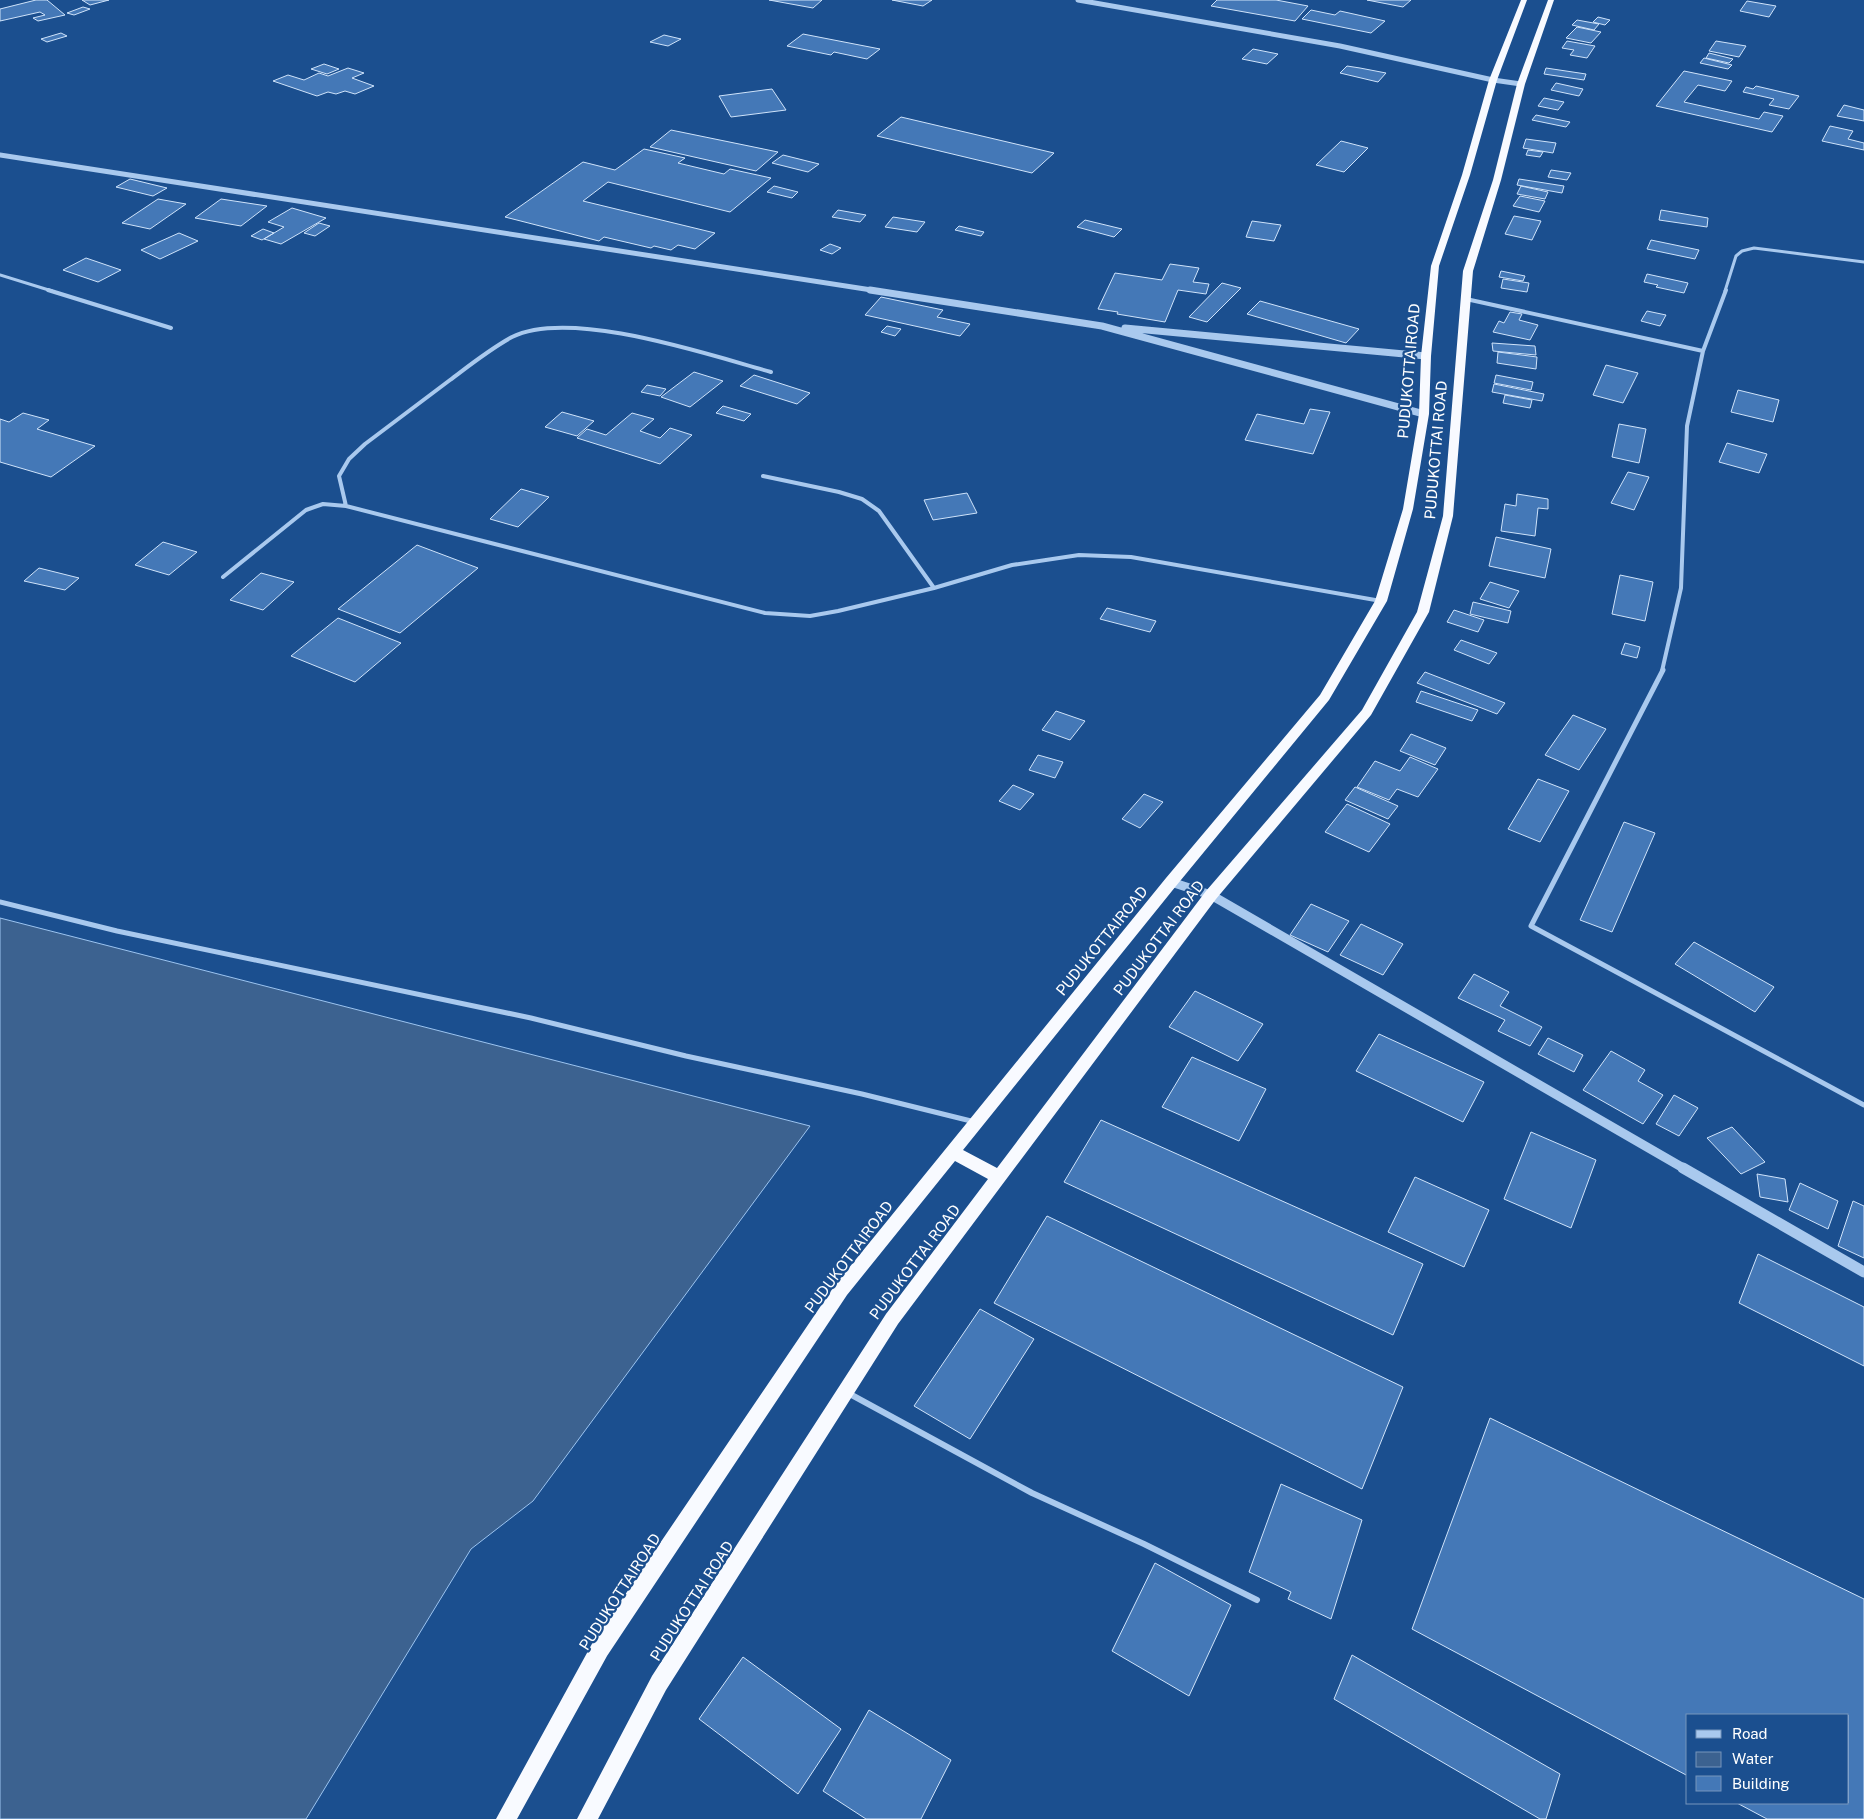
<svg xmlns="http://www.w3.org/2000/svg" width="1864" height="1819" font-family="'Public Sans',sans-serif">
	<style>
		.water { fill: #3c6290; stroke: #9cc4f0 }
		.building { fill: #4478b7; stroke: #cfe3fa }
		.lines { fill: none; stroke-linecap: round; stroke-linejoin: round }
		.minor-far3 { stroke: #a9c9ee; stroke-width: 3 }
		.minor-far2 { stroke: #a9c9ee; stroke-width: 4 }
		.minor-far1 { stroke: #a9c9ee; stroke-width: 5 }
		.minor { stroke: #a9c9ee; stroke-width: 6 }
		.tertiary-far3 { stroke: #a9c9ee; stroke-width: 5 }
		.tertiary-far2 { stroke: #a9c9ee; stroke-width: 7 }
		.tertiary-far1 { stroke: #a9c9ee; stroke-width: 9 }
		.tertiary { stroke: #a9c9ee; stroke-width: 11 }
		.trunk { fill: #f8faff; fill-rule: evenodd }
		.labels { text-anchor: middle; stroke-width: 4.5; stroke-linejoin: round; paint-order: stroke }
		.street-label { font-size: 15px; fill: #fff; stroke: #1b4f8f }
	</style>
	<rect width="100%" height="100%" fill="#1b4f8f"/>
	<path class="water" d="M 0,918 L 810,1126 L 533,1501 L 471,1549 L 306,1819 L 0,1819 Z"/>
	<path class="building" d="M 36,0 L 47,0 L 65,15 L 38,21 L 33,18 L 45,15 L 40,12 L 0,21 L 0,9 Z
		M 82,0 L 109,0 L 90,5 Z
		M 769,0 L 822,0 L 813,8 Z
		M 892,0 L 932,0 L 923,6 Z
		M 1217,0 L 1276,0 L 1308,6 L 1295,21 L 1211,6 Z
		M 1367,0 L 1411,0 L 1403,7 Z
		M 1747,1 L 1776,6 L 1769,17 L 1740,11 Z
		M 83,7 L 90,9 L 74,15 L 67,13 Z
		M 1311,10 L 1335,15 L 1340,11 L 1385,21 L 1371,33 L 1302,19 Z
		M 1598,17 L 1610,20 L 1605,25 L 1593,22 Z
		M 1577,20 L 1599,24 L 1594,30 L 1572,25 Z
		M 1577,27 L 1601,32 L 1591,43 L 1566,38 Z
		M 61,33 L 67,36 L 47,42 L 41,39 Z
		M 803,34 L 880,49 L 867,59 L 834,52 L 831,55 L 787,46 Z
		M 664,35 L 681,39 L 668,46 L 650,42 Z
		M 1567,41 L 1595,46 L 1587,58 L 1570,55 L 1574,50 L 1562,48 Z
		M 1716,41 L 1746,46 L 1739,57 L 1709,51 Z
		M 1253,49 L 1278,54 L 1267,64 L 1242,59 Z
		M 1709,53 L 1733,59 L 1729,63 L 1706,58 Z
		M 1704,58 L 1732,65 L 1728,69 L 1700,63 Z
		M 324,64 L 339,69 L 327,74 L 311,69 Z
		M 1347,66 L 1360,68 L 1386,73 L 1378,82 L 1340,73 Z
		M 348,68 L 364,73 L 352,78 L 374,86 L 355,94 L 345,91 L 336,94 L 328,92 L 317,96 L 273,81 L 288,75 L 304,80 L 319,73 L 328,76 Z
		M 1546,68 L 1586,74 L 1584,80 L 1544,74 Z
		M 1684,71 L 1732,81 L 1725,91 L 1698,85 L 1684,102 L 1759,119 L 1764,112 L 1783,116 L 1772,132 L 1656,106 Z
		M 1556,83 L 1583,89 L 1579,96 L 1551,90 Z
		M 1756,86 L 1799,96 L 1789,109 L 1769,105 L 1774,99 L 1743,92 L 1746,87 L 1753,89 Z
		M 772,89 L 786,110 L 731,117 L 719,96 Z
		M 1544,98 L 1564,102 L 1558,110 L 1538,106 Z
		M 1844,105 L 1864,110 L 1864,121 L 1837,116 Z
		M 1536,115 L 1570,122 L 1566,127 L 1532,120 Z
		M 901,117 L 1054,153 L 1032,173 L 877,136 Z
		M 1830,126 L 1853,131 L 1848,139 L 1864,143 L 1864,150 L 1822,141 Z
		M 671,130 L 778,152 L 756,171 L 650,147 Z
		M 1526,139 L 1556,143 L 1553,153 L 1523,148 Z
		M 1341,141 L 1368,148 L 1344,172 L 1316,165 Z
		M 644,149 L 685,158 L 678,163 L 724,174 L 730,169 L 771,178 L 730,212 L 608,182 L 583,201 L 715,233 L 695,249 L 678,245 L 671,250 L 654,246 L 651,248 L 604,237 L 599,241 L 505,217 L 583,162 L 615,170 Z
		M 1528,150 L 1543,152 L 1540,157 L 1526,155 Z
		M 783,155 L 819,164 L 808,172 L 772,163 Z
		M 1551,170 L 1571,173 L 1567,180 L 1548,177 Z
		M 130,179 L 167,188 L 153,196 L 116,187 Z
		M 1519,179 L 1564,186 L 1562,193 L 1517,185 Z
		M 774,186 L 798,192 L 792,198 L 767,192 Z
		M 1521,186 L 1548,192 L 1545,199 L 1517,194 Z
		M 1520,196 L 1545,201 L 1539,212 L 1513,206 Z
		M 158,199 L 186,204 L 150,229 L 122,223 Z
		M 221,199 L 267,206 L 241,226 L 195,218 Z
		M 292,208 L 326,218 L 281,244 L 264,239 L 284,227 L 268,222 Z
		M 838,210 L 866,215 L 860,222 L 832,217 Z
		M 1661,210 L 1708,218 L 1707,227 L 1659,220 Z
		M 1514,216 L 1541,221 L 1532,240 L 1505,234 Z
		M 893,217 L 925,222 L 917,232 L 885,227 Z
		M 1085,220 L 1122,229 L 1114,237 L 1077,227 Z
		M 1252,221 L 1281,225 L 1274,241 L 1246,237 Z
		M 319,223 L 330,226 L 315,236 L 304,233 Z
		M 959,226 L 984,232 L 981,236 L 955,230 Z
		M 263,229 L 274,233 L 262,240 L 251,236 Z
		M 179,233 L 198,241 L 160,259 L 141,250 Z
		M 1651,240 L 1699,250 L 1695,259 L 1647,249 Z
		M 830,244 L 841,248 L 832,254 L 820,250 Z
		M 86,258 L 121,270 L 98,282 L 63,270 Z
		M 1170,264 L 1199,268 L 1193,282 L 1209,284 L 1206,294 L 1178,290 L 1165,322 L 1117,314 L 1118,312 L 1098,309 L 1115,273 L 1162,280 Z
		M 1501,271 L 1525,276 L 1523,281 L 1499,277 Z
		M 1647,274 L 1688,283 L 1684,293 L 1656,287 L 1658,285 L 1644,282 Z
		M 1503,279 L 1529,283 L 1527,292 L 1501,288 Z
		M 1222,283 L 1241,288 L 1207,322 L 1189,317 Z
		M 881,297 L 943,310 L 937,317 L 970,324 L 960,336 L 865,315 Z
		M 1260,301 L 1359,329 L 1346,343 L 1247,314 Z
		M 1647,311 L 1666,315 L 1660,326 L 1641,321 Z
		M 1510,312 L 1522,314 L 1519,320 L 1538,325 L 1530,340 L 1493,332 L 1499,321 L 1504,323 Z
		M 887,326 L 901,329 L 895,336 L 881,332 Z
		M 1492,343 L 1535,346 L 1536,355 L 1493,351 Z
		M 1498,352 L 1537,357 L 1536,369 L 1497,363 Z
		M 1606,365 L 1638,373 L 1623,403 L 1593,395 Z
		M 694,372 L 723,381 L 690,407 L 661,397 Z
		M 754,375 L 810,393 L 797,404 L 740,386 Z
		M 1496,375 L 1533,382 L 1531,390 L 1494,383 Z
		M 1494,384 L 1544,394 L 1542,401 L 1492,392 Z
		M 647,385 L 666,389 L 660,396 L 641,392 Z
		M 1738,390 L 1779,400 L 1773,422 L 1731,412 Z
		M 1505,395 L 1532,400 L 1530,408 L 1503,403 Z
		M 723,406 L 751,414 L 744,421 L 716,413 Z
		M 1310,409 L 1330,412 L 1313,454 L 1245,440 L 1257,414 L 1304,424 Z
		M 562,412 L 594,421 L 577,436 L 545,427 Z
		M 23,413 L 49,420 L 37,429 L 95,446 L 51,477 L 0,462 L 0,419 L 9,422 Z
		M 632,413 L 654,419 L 640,431 L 660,438 L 670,428 L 692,435 L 660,464 L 577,438 L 587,429 L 606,435 Z
		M 1619,424 L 1646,429 L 1639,463 L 1612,457 Z
		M 1727,443 L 1767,454 L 1759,473 L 1719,462 Z
		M 1628,472 L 1649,477 L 1634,510 L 1611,503 Z
		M 521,489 L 549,497 L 518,527 L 490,519 Z
		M 967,493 L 977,513 L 933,520 L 924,500 Z
		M 1517,494 L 1548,499 L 1548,509 L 1538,508 L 1535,536 L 1501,531 L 1505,504 L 1516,506 Z
		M 1496,537 L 1551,549 L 1545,578 L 1489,566 Z
		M 163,542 L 197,552 L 169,575 L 135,565 Z
		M 417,545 L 478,568 L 400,633 L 338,609 Z
		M 39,568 L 79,578 L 65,590 L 24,581 Z
		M 261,573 L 294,582 L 263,610 L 230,600 Z
		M 1620,575 L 1653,582 L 1645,621 L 1612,614 Z
		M 1490,582 L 1519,591 L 1509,608 L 1480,599 Z
		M 1473,602 L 1511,611 L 1508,623 L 1470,614 Z
		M 1107,608 L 1156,621 L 1150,632 L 1100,619 Z
		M 1454,610 L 1484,620 L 1478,632 L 1447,622 Z
		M 338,618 L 401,643 L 355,682 L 291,656 Z
		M 1461,640 L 1497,653 L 1489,664 L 1454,650 Z
		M 1625,643 L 1640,647 L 1637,658 L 1621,654 Z
		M 1425,672 L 1505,703 L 1497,714 L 1417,683 Z
		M 1421,691 L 1478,710 L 1472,721 L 1416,702 Z
		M 1056,711 L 1085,721 L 1070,740 L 1042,730 Z
		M 1573,715 L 1606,729 L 1579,770 L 1545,755 Z
		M 1411,734 L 1446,748 L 1435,765 L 1400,751 Z
		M 1038,755 L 1063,762 L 1055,778 L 1029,770 Z
		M 1410,757 L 1438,769 L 1418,797 L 1397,789 L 1389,800 L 1357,787 L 1375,761 L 1400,771 Z
		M 1538,779 L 1569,791 L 1540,842 L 1508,829 Z
		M 1013,785 L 1034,794 L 1020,810 L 999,801 Z
		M 1355,787 L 1398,806 L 1388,819 L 1345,800 Z
		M 1144,794 L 1163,802 L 1140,828 L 1122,819 Z
		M 1347,804 L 1390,824 L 1369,852 L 1325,832 Z
		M 1624,822 L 1655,833 L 1612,932 L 1580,920 Z
		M 1311,904 L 1349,921 L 1328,952 L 1290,935 Z
		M 1361,924 L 1403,944 L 1383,975 L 1340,955 Z
		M 1694,942 L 1774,987 L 1755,1012 L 1675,964 Z
		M 1474,974 L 1509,992 L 1500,1006 L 1542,1027 L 1530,1046 L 1498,1031 L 1505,1020 L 1458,998 Z
		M 1195,991 L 1263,1024 L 1238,1061 L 1169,1027 Z
		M 1379,1034 L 1484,1082 L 1463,1122 L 1356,1071 Z
		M 1548,1038 L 1583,1055 L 1574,1072 L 1538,1054 Z
		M 1611,1051 L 1645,1070 L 1638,1081 L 1663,1095 L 1643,1124 L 1583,1090 Z
		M 1192,1057 L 1266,1089 L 1239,1141 L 1162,1107 Z
		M 1674,1095 L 1698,1108 L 1679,1136 L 1656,1124 Z
		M 1101,1120 L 1423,1264 L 1393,1335 L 1064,1182 Z
		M 1732,1127 L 1765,1162 L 1741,1174 L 1707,1138 Z
		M 1531,1132 L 1596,1160 L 1571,1228 L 1504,1199 Z
		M 1757,1174 L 1785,1179 L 1788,1202 L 1760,1197 Z
		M 1415,1177 L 1489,1210 L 1464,1267 L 1388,1232 Z
		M 1800,1183 L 1838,1201 L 1828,1229 L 1789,1210 Z
		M 1853,1201 L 1864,1206 L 1864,1258 L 1838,1246 Z
		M 1047,1216 L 1403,1387 L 1362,1489 L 994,1303 Z
		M 1758,1254 L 1864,1307 L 1864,1366 L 1739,1303 Z
		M 980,1309 L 1034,1339 L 970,1439 L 914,1406 Z
		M 1490,1418 L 1864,1599 L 1864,1819 L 1767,1819 L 1737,1803 L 1848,1803 L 1848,1715 L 1688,1715 L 1688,1776 L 1412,1629 Z
		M 1281,1484 L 1362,1520 L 1331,1619 L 1288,1599 L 1291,1592 L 1249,1572 Z
		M 1155,1563 L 1231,1605 L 1189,1696 L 1112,1651 Z
		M 1352,1655 L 1560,1774 L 1546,1819 L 1540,1819 L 1334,1699 Z
		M 743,1657 L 841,1729 L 798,1794 L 699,1719 Z
		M 869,1710 L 951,1760 L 921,1819 L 866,1819 L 823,1791 Z"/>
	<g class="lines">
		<path class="minor-far3" d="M 0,275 L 52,291
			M 1725,291 L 1736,256 L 1742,251 L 1754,248 L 1864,262"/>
		<path class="minor-far2" d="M 48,290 L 171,328
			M 1466,299 L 1703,351
			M 763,476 L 839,492 L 862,499 L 879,511 L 934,588
			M 346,506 L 339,476 L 349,459 L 365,444 C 393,423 422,401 450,380 C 470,365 490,349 512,337 C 571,308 709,355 771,372
			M 223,577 L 306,510 L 323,504 L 346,506 L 765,613 L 810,616 L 838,611 L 934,588 L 1012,565 L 1079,555 L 1131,557 L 1381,601
			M 1662,671 L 1681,588 L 1687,426 L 1703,351 L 1726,290"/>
		<path class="minor-far1" d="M 1663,670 L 1531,926 L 1864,1105
			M 0,902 L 117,931 L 531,1018 L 686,1056 L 862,1094 L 975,1122"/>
		<path class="minor" d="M 848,1393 L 1032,1493 L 1144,1544 L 1257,1600"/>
		<path class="tertiary-far3" d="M 1078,0 L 1340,46 L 1493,80 L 1521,84
			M 0,155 L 878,291"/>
		<path class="tertiary-far2" d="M 870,290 L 1102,326 L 1424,414
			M 1125,328 L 1426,356"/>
		<path class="tertiary-far1" d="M 1171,882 L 1211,895 L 1685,1169"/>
		<path class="tertiary" d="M 1683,1168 L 1864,1272"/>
		<path class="trunk" d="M 1521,0 L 1527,0 L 1497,80 L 1470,175 L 1439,266 L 1431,356 L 1429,414 L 1413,509 L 1387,601 L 1329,700 L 1176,886 L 963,1150 L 997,1168 L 1206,891 L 1362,710 L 1417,612 L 1443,516 L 1463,271 L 1493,180 L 1517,84 L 1548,0 L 1554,0 L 1525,84 L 1501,180 L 1473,271 L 1453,516 L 1429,612 L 1371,715 L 1216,899 L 898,1324 L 666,1690 L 598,1819 L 577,1819 L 652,1676 L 886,1314 L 988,1179 L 955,1161 L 847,1295 L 607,1656 L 517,1819 L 496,1819 L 593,1642 L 835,1285 L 1166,878 L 1320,695 L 1375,601 L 1403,509 L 1419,414 L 1421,356 L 1431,266 L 1462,175 L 1489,80 Z"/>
	</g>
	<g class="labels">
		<g class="street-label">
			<text transform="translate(1409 371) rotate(-85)" y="5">PUDUKOTTAIROAD</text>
			<text transform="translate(1436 450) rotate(-85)" y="5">PUDUKOTTAI ROAD</text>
			<text transform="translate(1159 938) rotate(-53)" y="5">PUDUKOTTAI ROAD</text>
			<text transform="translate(1102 941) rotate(-51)" y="5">PUDUKOTTAIROAD</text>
			<text transform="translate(849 1257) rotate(-53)" y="5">PUDUKOTTAIROAD</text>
			<text transform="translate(915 1262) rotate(-53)" y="5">PUDUKOTTAI ROAD</text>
			<text transform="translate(620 1592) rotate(-57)" y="5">PUDUKOTTAIROAD</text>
			<text transform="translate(692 1601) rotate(-57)" y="5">PUDUKOTTAI ROAD</text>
		</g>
	</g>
	<rect x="1686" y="1714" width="162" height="90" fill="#1b4f8f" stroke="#7695bc"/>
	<rect x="1696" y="1730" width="25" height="8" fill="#a9c9ee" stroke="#7695bc"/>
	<text x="1732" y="1739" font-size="15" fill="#ffffff">Road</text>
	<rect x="1696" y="1752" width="25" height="15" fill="#3c6290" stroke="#7695bc"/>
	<text x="1732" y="1764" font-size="15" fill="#ffffff">Water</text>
	<rect x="1696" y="1776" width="25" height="15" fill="#4478b7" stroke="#7695bc"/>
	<text x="1732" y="1789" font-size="15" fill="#ffffff">Building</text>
</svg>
